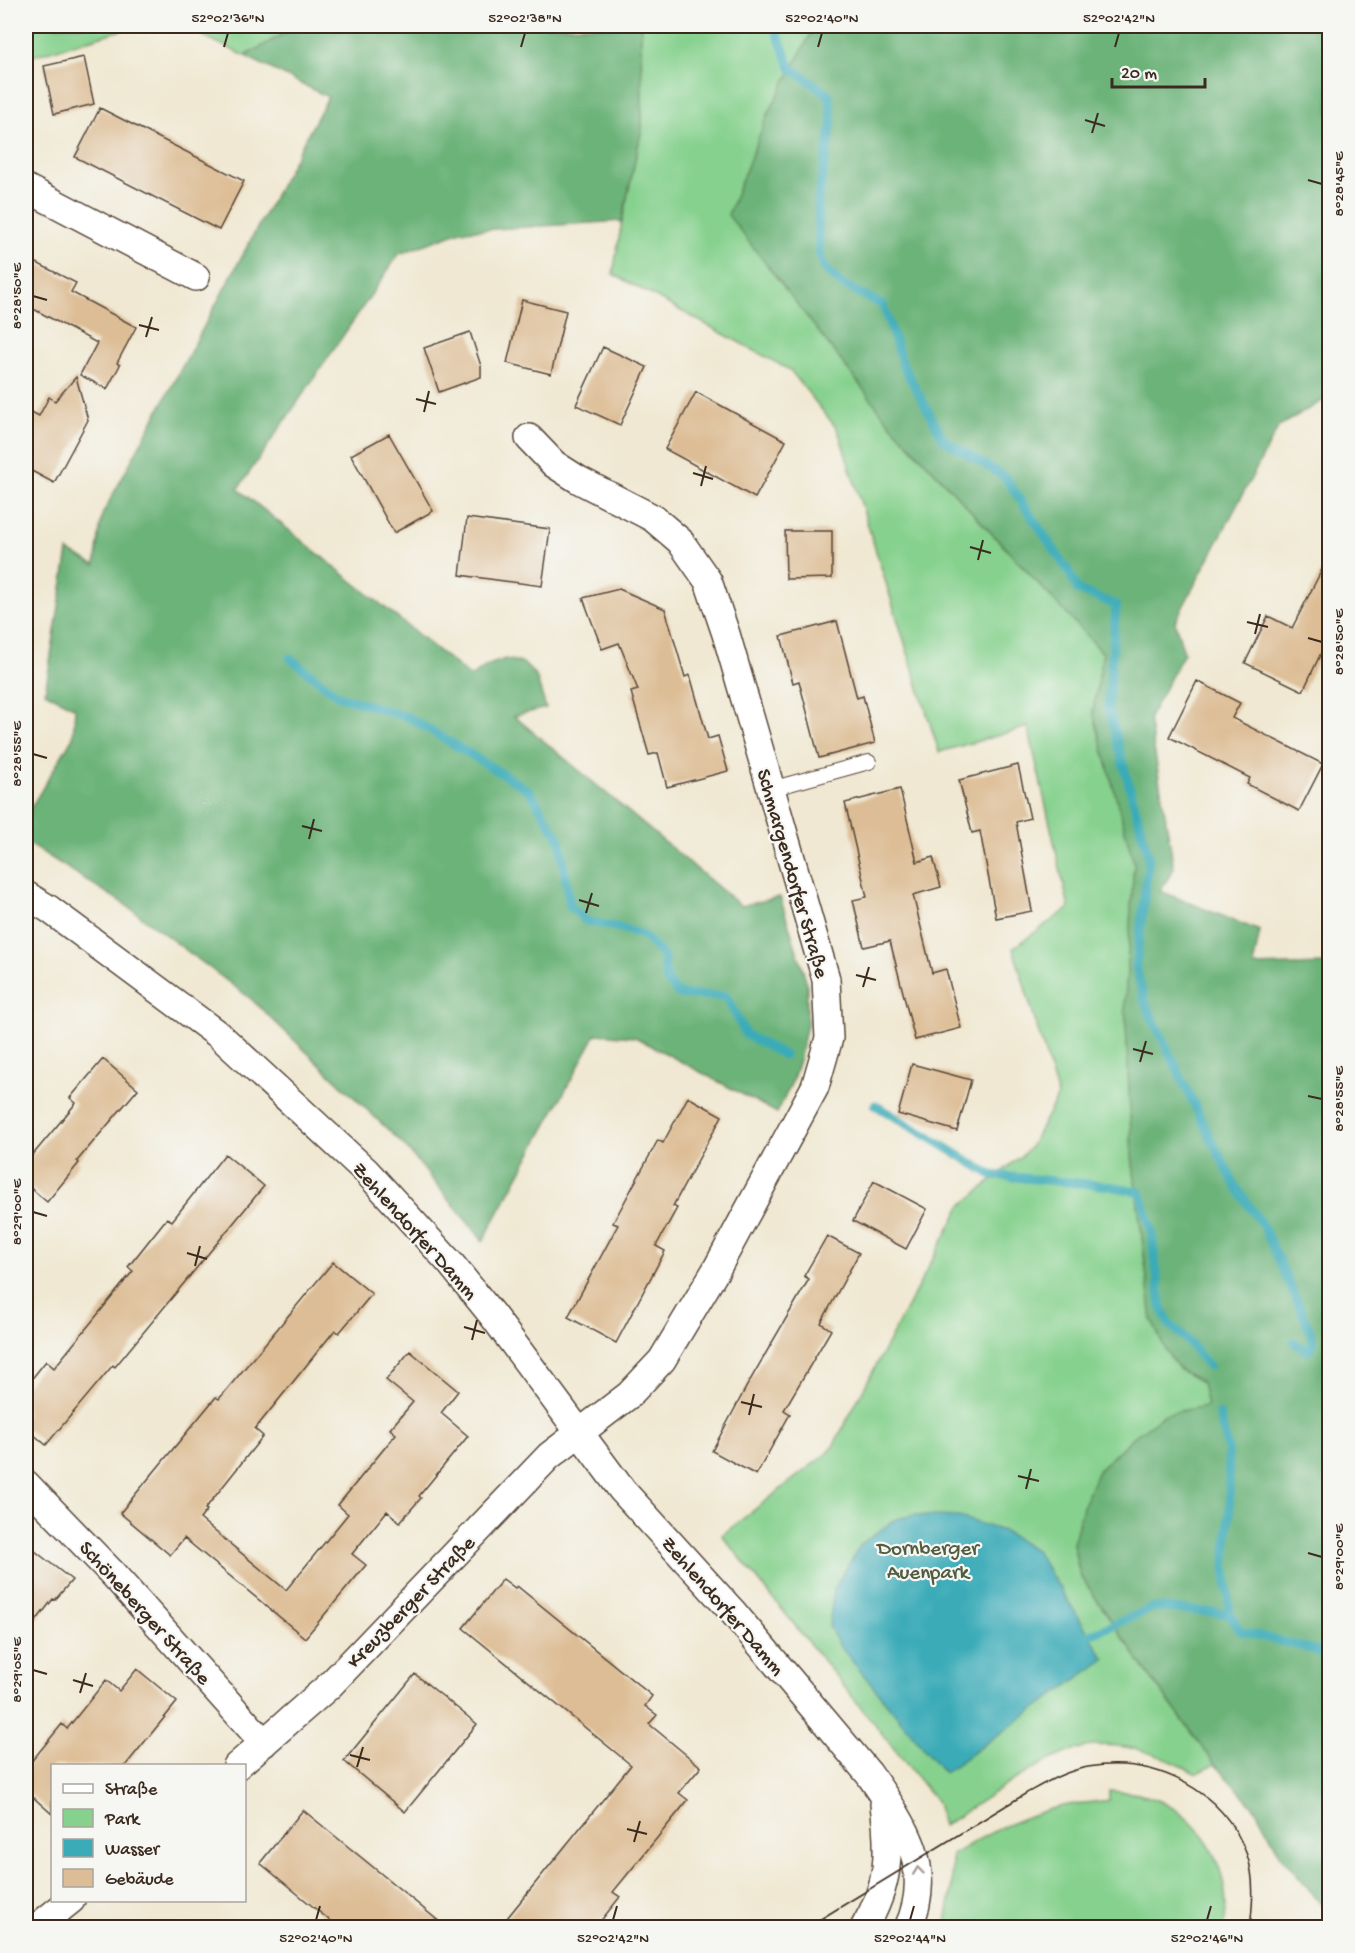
<svg xmlns="http://www.w3.org/2000/svg" width="1355" height="1953" font-family="'Gochi Hand',sans-serif">
	<style>
		.green { fill: #86d18e; stroke: #607e56; stroke-width: 1.5 }
		.forest { fill: #6cb379; stroke: #546e4c; stroke-width: 1.5 }
		.water { fill: #3babb8; stroke: #3b6a6b; stroke-width: 1.5 }
		.lines { fill: none; stroke-linecap: round; stroke-linejoin: round }
		.stream { stroke: #3babb8; stroke-width: 9 }
		.building { fill: #ddbd95 }
		.service-casing { stroke: #564639; stroke-width: 16 }
		.minor-casing { stroke: #564639; stroke-width: 30 }
		.service { stroke: #fff; stroke-width: 14 }
		.minor { stroke: #fff; stroke-width: 27 }
		.tram { stroke: #3b2a1e; stroke-width: 1.5 }
		.oneway { stroke: #a79f9a }
		.ticks { fill: none; stroke: #3b2a1e; stroke-width: 2 }
		.labels { text-anchor: middle; stroke-width: 4.5; stroke-linejoin: round; paint-order: stroke }
		.street-label { font-size: 21px; fill: #3b2a1e; stroke: #f6f6f2 }
		.park-label { font-size: 21px; fill: #525c40; stroke: #f6f6f2 }
		.neatline { fill: none; stroke: #3b2a1e; stroke-width: 2 }
		.ticks-label { font-size: 15px; text-anchor: middle; fill: #3b2a1e }
	</style>
	<rect width="100%" height="100%" fill="#f6f6f2"/>
	<filter id="ink" filterUnits="userSpaceOnUse"><feTurbulence type="fractalNoise" baseFrequency=".0167" numOctaves="2"/><feDisplacementMap in="SourceGraphic" scale="12" xChannelSelector="R" yChannelSelector="G"/><feConvolveMatrix kernelMatrix="1 2 1 2 8 2 1 2 1" color-interpolation-filters="sRGB"/></filter>
	<filter id="wash" filterUnits="userSpaceOnUse"><feTurbulence type="fractalNoise" baseFrequency=".008" numOctaves="4" result="noise"/><feDisplacementMap in="SourceGraphic" scale="24" xChannelSelector="R" yChannelSelector="G"/><feGaussianBlur stdDeviation="1.35" result="paint"/><feColorMatrix in="noise" values="0 0 0 0 0 0 0 0 0 0 0 0 0 0 0 0 0 1.4 0 .05"/><feComposite in="paint" operator="in"/></filter>
	<g filter="url(#wash)">
		<rect width="100%" height="100%" fill="#f0e8d2"/>
		<path class="green" d="M 26,26 L 136,26 L 26,58 Z
			M 191,26 L 298,26 L 245,56 L 193,31 Z
			M 641,26 L 815,26 L 767,116 L 891,425 L 1103,653 L 1093,712 L 1134,863 L 1125,1001 L 1132,1155 L 1152,1320 L 1180,1370 L 1202,1382 L 1207,1406 L 1165,1414 L 1131,1439 L 1098,1471 L 1073,1544 L 1080,1575 L 1139,1661 L 1215,1764 L 1197,1774 C 1165,1757 1130,1742 1092,1746 C 1051,1750 980,1803 943,1826 L 937,1802 L 722,1535 L 831,1450 L 961,1206 L 1029,1149 L 1058,1096 L 1013,948 L 1069,908 L 1028,727 L 939,752 L 838,430 L 790,370 L 613,274 L 622,221 L 642,128 Z
			M 1109,1791 C 1121,1792 1134,1792 1146,1796 C 1202,1812 1234,1872 1224,1927 L 945,1927 L 952,1890 L 952,1855 C 985,1834 1019,1817 1058,1807 C 1074,1803 1092,1803 1109,1800 Z"/>
		<path class="forest" d="M 298,26 L 641,26 L 642,128 L 622,221 L 461,231 L 399,254 L 238,489 L 471,677 L 486,666 L 505,659 L 523,663 L 536,676 L 546,708 L 514,716 L 741,906 L 780,897 L 807,983 L 807,1024 L 800,1057 L 792,1082 L 777,1113 L 635,1037 L 596,1034 L 483,1241 L 403,1144 L 251,999 L 123,903 L 26,842 L 26,816 L 73,737 L 75,708 L 45,692 L 68,551 L 95,565 L 102,515 L 328,97 L 245,56 Z
			M 815,26 L 1329,26 L 1329,397 L 1279,426 L 1175,622 L 1184,653 L 1149,718 L 1174,868 L 1160,891 L 1260,931 L 1253,966 L 1329,964 L 1329,1914 L 1281,1856 L 1256,1810 L 1215,1764 L 1139,1661 L 1080,1575 L 1073,1544 L 1084,1503 L 1098,1471 L 1131,1439 L 1165,1414 L 1207,1406 L 1202,1382 L 1180,1370 L 1166,1351 L 1152,1320 L 1132,1155 L 1125,1001 L 1134,863 L 1093,712 L 1103,653 L 891,425 L 728,215 L 767,116 Z"/>
		<path class="water" d="M 915,1515 L 959,1517 L 1006,1532 L 1036,1551 L 1105,1659 L 944,1773 L 839,1645 L 829,1626 L 834,1589 L 861,1544 L 896,1519 Z"/>
		<g class="lines">
			<path class="stream" d="M 774,26 L 791,68 L 829,95 L 832,123 L 818,201 L 819,252 L 825,269 L 841,284 L 883,305 L 903,365 L 944,440 L 1005,477 L 1069,572 L 1078,590 L 1116,605 L 1108,708 L 1149,858 L 1136,967 L 1145,1003 L 1210,1137 L 1235,1185 L 1264,1228 L 1310,1330 L 1313,1342 L 1311,1348 L 1307,1351 L 1294,1342
				M 290,658 L 339,696 L 410,718 L 529,790 L 560,840 L 570,906 L 586,921 L 621,928 L 643,935 L 663,956 L 667,982 L 680,995 L 726,996 L 746,1035 L 784,1055
				M 875,1105 L 992,1175 L 1109,1186 L 1140,1192 L 1151,1228 L 1161,1306 L 1169,1324 L 1184,1337 L 1209,1366
				M 1219,1414 L 1228,1449 L 1230,1508 L 1225,1564 L 1230,1614 L 1240,1631 L 1315,1650 L 1330,1660
				M 1090,1635 L 1154,1607 L 1230,1614"/>
		</g>
		<g id="blocks">
			<path class="building" d="M 84,57 L 94,104 L 54,114 L 44,66 Z
				M 100,108 L 244,181 L 219,230 L 75,157 Z
				M 26,259 L 34,264 L 35,262 L 76,283 L 71,292 L 136,327 L 117,363 L 120,365 L 107,389 L 80,375 L 97,343 L 26,305 Z
				M 522,300 L 566,311 L 551,374 L 507,363 Z
				M 470,332 L 481,366 L 481,377 L 439,392 L 424,348 Z
				M 603,347 L 647,367 L 620,425 L 576,405 Z
				M 76,377 L 88,420 L 54,483 L 26,468 L 26,409 L 39,416 L 49,397 L 55,401 Z
				M 696,392 L 786,441 L 755,498 L 665,449 Z
				M 389,434 L 433,511 L 394,533 L 351,455 Z
				M 467,518 L 550,529 L 542,586 L 460,575 Z
				M 785,531 L 832,531 L 832,578 L 786,579 Z
				M 1329,556 L 1329,636 L 1303,691 L 1245,663 L 1268,616 L 1292,628 Z
				M 619,589 L 665,609 L 685,677 L 690,675 L 708,739 L 718,736 L 728,771 L 667,787 L 658,753 L 649,755 L 631,692 L 638,690 L 619,643 L 602,649 L 583,598 Z
				M 837,621 L 857,698 L 863,696 L 875,743 L 819,758 L 799,681 L 793,683 L 781,636 Z
				M 1197,681 L 1240,703 L 1232,718 L 1323,764 L 1299,811 L 1247,784 L 1250,778 L 1169,737 Z
				M 1018,765 L 1030,818 L 1016,822 L 1032,911 L 996,918 L 980,831 L 972,833 L 959,780 Z
				M 900,789 L 917,862 L 933,857 L 941,887 L 913,895 L 932,973 L 946,969 L 961,1028 L 915,1040 L 890,941 L 864,947 L 853,900 L 867,897 L 845,803 Z
				M 103,1059 L 138,1089 L 77,1161 L 79,1163 L 47,1202 L 26,1184 L 26,1163 L 76,1103 L 70,1098 Z
				M 912,1064 L 971,1080 L 957,1131 L 898,1114 Z
				M 688,1097 L 722,1116 L 673,1206 L 677,1208 L 656,1246 L 665,1251 L 616,1343 L 568,1317 L 618,1225 L 613,1223 L 658,1140 L 663,1143 Z
				M 225,1154 L 264,1186 L 115,1367 L 113,1365 L 46,1445 L 26,1428 L 26,1386 L 46,1361 L 54,1368 L 133,1271 L 128,1267 L 167,1218 L 172,1221 Z
				M 874,1181 L 927,1209 L 906,1249 L 853,1221 Z
				M 827,1236 L 859,1253 L 821,1323 L 831,1330 L 784,1410 L 790,1414 L 756,1475 L 712,1451 L 749,1382 L 809,1279 L 804,1276 Z
				M 333,1262 L 372,1294 L 339,1333 L 335,1330 L 255,1429 L 263,1436 L 205,1509 L 207,1510 L 200,1519 L 286,1590 L 348,1514 L 338,1505 L 396,1434 L 390,1429 L 413,1402 L 386,1380 L 410,1351 L 458,1391 L 441,1413 L 468,1436 L 419,1496 L 421,1498 L 400,1522 L 387,1511 L 352,1554 L 366,1565 L 305,1638 L 184,1538 L 170,1555 L 120,1513 L 216,1397 L 219,1399 Z
				M 26,1544 L 72,1580 L 55,1600 L 53,1599 L 26,1634 Z
				M 503,1579 L 515,1588 L 517,1586 L 652,1696 L 645,1706 L 657,1715 L 649,1724 L 701,1767 L 679,1793 L 688,1800 L 613,1892 L 620,1897 L 595,1928 L 499,1928 L 631,1765 L 463,1628 Z
				M 137,1669 L 177,1702 L 125,1766 L 52,1766 L 52,1814 L 26,1791 L 26,1768 L 62,1724 L 67,1729 L 106,1680 L 119,1691 Z
				M 415,1674 L 477,1724 L 405,1812 L 344,1761 Z
				M 303,1810 L 373,1867 L 447,1928 L 339,1928 L 311,1905 L 260,1863 Z"/>
		</g>
	</g>
	<g filter="url(#ink)">
		<use href="#blocks" fill-opacity="0" stroke="#564639" stroke-width="1.5"/>
		<g class="lines">
			<defs>
				<path id="service" d="M 771,789 L 869,762"/>
				<path id="minor" d="M 26,188 L 196,277
					M 26,895 L 49,909 L 220,1036 L 367,1172 L 451,1264 L 493,1316 L 622,1490 L 732,1611 L 869,1774 C 903,1823 936,1867 908,1928
					M 26,1484 L 113,1574 L 264,1743
					M 237,1766 L 330,1685 L 549,1456 L 629,1395 L 662,1360 L 716,1270 L 815,1087 L 829,1038 L 826,979 L 726,634 L 708,581 L 680,541 L 653,518 L 579,480 L 554,464 L 529,438
					M 36,1928 L 71,1900
					M 864,1928 C 890,1884 890,1853 884,1804"/>
			</defs>
			<use href="#service" class="service-casing"/>
			<use href="#minor" class="minor-casing"/>
			<use href="#service" class="service"/>
			<use href="#minor" class="minor"/>
			<path class="tram" d="M 806,1928 L 1025,1794 C 1045,1783 1065,1771 1088,1767 C 1155,1756 1223,1789 1247,1855 C 1255,1878 1253,1903 1250,1928"/>
		</g>
		<defs><path id="oneway-chevron" d="M-2-3.5L2.5 0L-2 3.5" fill="none" stroke-width="1.6" stroke-linecap="round" stroke-linejoin="round" transform="scale(1.5)"/></defs>
		<use class="oneway" href="#oneway-chevron" transform="translate(918 1871) rotate(-96)"/>
	</g>
	<path class="ticks" d="M 224,47 L 228,33M 521,47 L 525,33M 818,47 L 822,33M 1115,47 L 1119,33M 1085,120 L 1105,126M 1092,133 L 1098,113M 1308,180 L 1322,184M 33,296 L 47,300M 139,325 L 159,330M 146,337 L 152,317M 416,399 L 436,404M 424,412 L 429,391M 693,473 L 713,479M 701,486 L 706,466M 970,547 L 991,553M 978,560 L 983,540M 1247,622 L 1268,627M 1255,634 L 1260,614M 1308,638 L 1322,642M 33,754 L 47,758M 302,826 L 322,831M 309,839 L 314,819M 579,900 L 599,906M 586,913 L 592,893M 856,975 L 876,980M 863,987 L 869,967M 1133,1049 L 1153,1054M 1140,1062 L 1146,1041M 1308,1096 L 1322,1099M 33,1212 L 47,1216M 187,1253 L 207,1259M 195,1266 L 200,1246M 464,1327 L 485,1333M 472,1340 L 477,1320M 741,1402 L 762,1407M 749,1415 L 754,1394M 1018,1476 L 1039,1481M 1026,1489 L 1031,1469M 1308,1553 L 1322,1557M 33,1670 L 47,1674M 73,1680 L 93,1686M 80,1693 L 86,1673M 350,1755 L 370,1760M 357,1767 L 363,1747M 627,1829 L 647,1834M 634,1842 L 640,1821M 316,1920 L 320,1906M 613,1920 L 617,1906M 910,1920 L 914,1906M 1207,1920 L 1211,1906"/>
	<g class="labels">
		<g class="street-label">
			<text transform="translate(794 873) rotate(74)" y="7">Schmargendorfer Straße</text>
			<text transform="translate(416 1230) rotate(48)" y="7">Zehlendorfer Damm</text>
			<text transform="translate(410 1601) rotate(-46)" y="7">Kreuzberger Straße</text>
			<text transform="translate(724 1605) rotate(49)" y="7">Zehlendorfer Damm</text>
			<text transform="translate(146 1612) rotate(48)" y="7">Schöneberger Straße</text>
		</g>
		<g class="park-label">
			<text x="928" y="1554">Dornberger<tspan x="928" dy="24">Auenpark</tspan></text>
		</g>
	</g>
	<rect width="1355" height="1953" fill="none" stroke="#f6f6f2" stroke-width="66"/>
	<rect x="51" y="1764" width="195" height="138" fill="#f6f6f2" stroke="#aba49d" stroke-width="1.5"/>
	<rect x="63" y="1784" width="30" height="9" fill="#ffffff" stroke="#aba49d" stroke-width="1.5"/>
	<text x="105" y="1794" font-size="18" fill="#3b2a1e">Straße</text>
	<rect x="63" y="1809" width="30" height="18" fill="#86d18e" stroke="#aba49d" stroke-width="1.5"/>
	<text x="105" y="1824" font-size="18" fill="#3b2a1e">Park</text>
	<rect x="63" y="1839" width="30" height="18" fill="#3babb8" stroke="#aba49d" stroke-width="1.5"/>
	<text x="105" y="1854" font-size="18" fill="#3b2a1e">Wasser</text>
	<rect x="63" y="1869" width="30" height="18" fill="#ddbd95" stroke="#aba49d" stroke-width="1.5"/>
	<text x="105" y="1884" font-size="18" fill="#3b2a1e">Gebäude</text>
	<path d="M1112 78v9h93v-9" fill="none" stroke="#3b2a1e" stroke-width="3"/>
	<text x="1121" y="78" font-size="18" fill="#3b2a1e" stroke="#f6f6f2" stroke-width="4.5" paint-order="stroke">20 m</text>
	<rect x="33" y="33" width="1289" height="1887" class="neatline"/>
	<g class="ticks-label">
		<text x="228" y="22">52°02'36"N</text>
		<text x="525" y="22">52°02'38"N</text>
		<text x="822" y="22">52°02'40"N</text>
		<text x="1119" y="22">52°02'42"N</text>
		<text transform="translate(1338 184) rotate(-90)" y="5">8°28'45"E</text>
		<text transform="translate(16 296) rotate(-90)" y="5">8°28'50"E</text>
		<text transform="translate(1338 642) rotate(-90)" y="5">8°28'50"E</text>
		<text transform="translate(16 754) rotate(-90)" y="5">8°28'55"E</text>
		<text transform="translate(1338 1099) rotate(-90)" y="5">8°28'55"E</text>
		<text transform="translate(16 1212) rotate(-90)" y="5">8°29'00"E</text>
		<text transform="translate(1338 1557) rotate(-90)" y="5">8°29'00"E</text>
		<text transform="translate(16 1670) rotate(-90)" y="5">8°29'05"E</text>
		<text x="316" y="1942">52°02'40"N</text>
		<text x="613" y="1942">52°02'42"N</text>
		<text x="910" y="1942">52°02'44"N</text>
		<text x="1207" y="1942">52°02'46"N</text>
	</g>
</svg>
